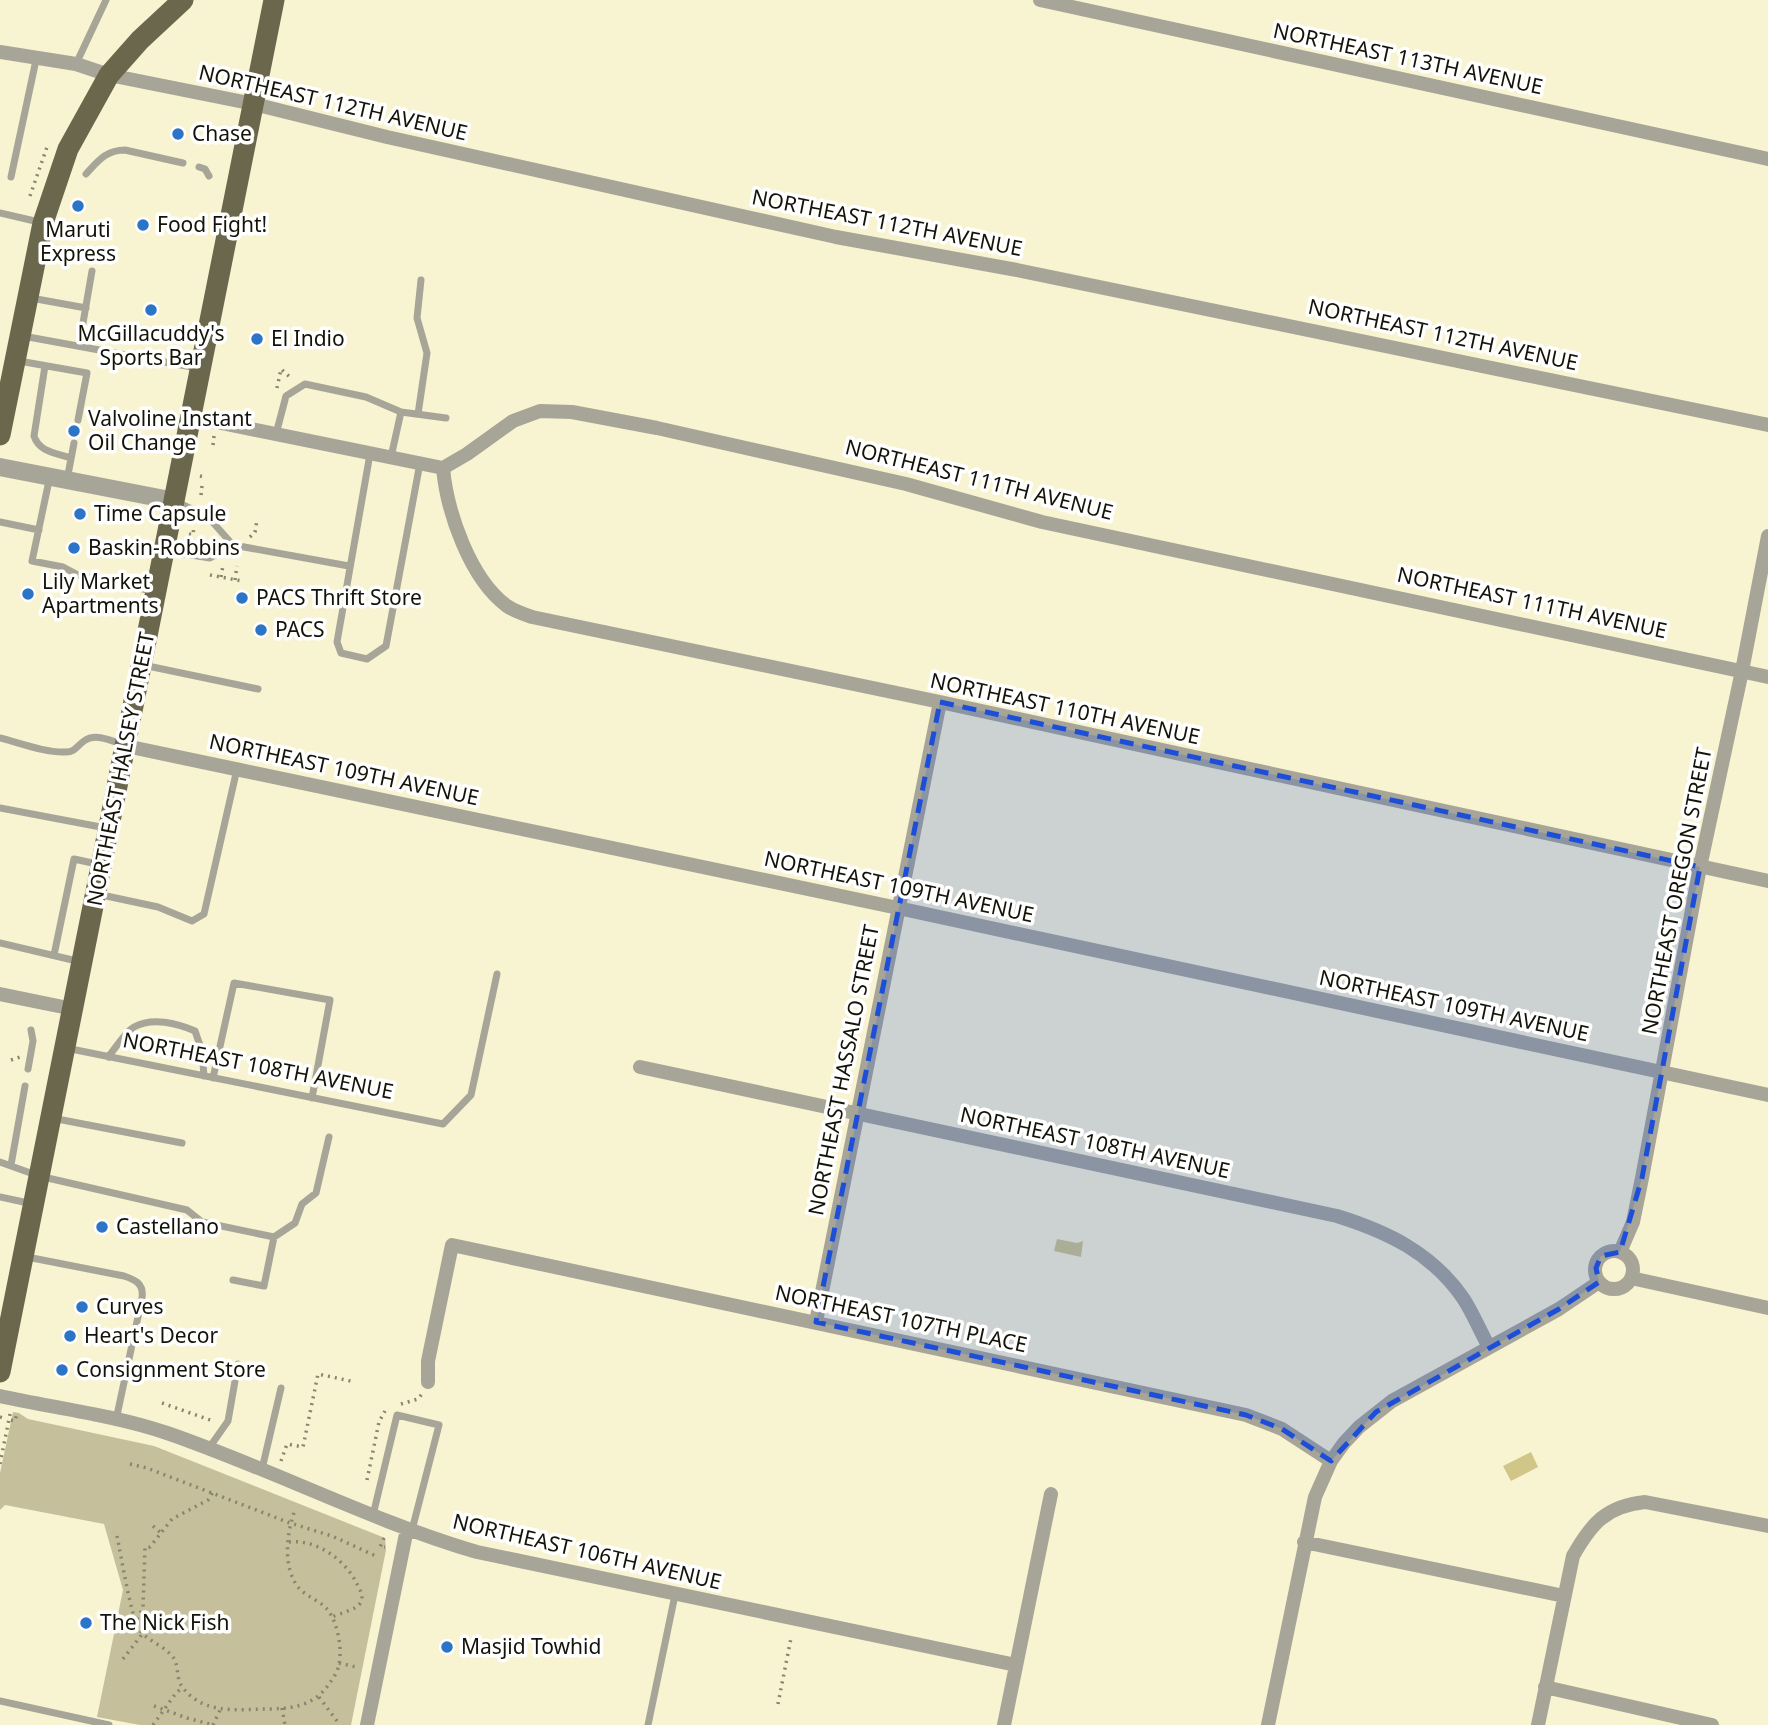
<svg xmlns="http://www.w3.org/2000/svg" width="1768" height="1725" font-family="'Noto Sans',sans-serif">
	<style>
		.green { fill: #c5bf9b }
		.water { fill: #cfc688 }
		.lines { fill: none; stroke-linecap: round; stroke-linejoin: round }
		.path { stroke: #88856e; stroke-width: 3.5; stroke-dasharray: 2 5; stroke-linecap: butt }
		.service { stroke: #a7a597; stroke-width: 7 }
		.minor { stroke: #a7a597; stroke-width: 14 }
		.tertiary { stroke: #a7a597; stroke-width: 18 }
		.primary { stroke: #6a674d; stroke-width: 21 }
		.marked { fill: #1d4ed8; fill-opacity: 0.2; stroke: #1d4ed8; stroke-width: 5; stroke-dasharray: 14 9; stroke-linejoin: round }
		.poi-dot { fill: #2c74c5; stroke: #fff; stroke-width: 2.5 }
		.labels { text-anchor: middle; stroke-width: 7; stroke-linejoin: round; paint-order: stroke }
		.street-label { font-size: 21px; fill: #141307; stroke: #fff }
		.poi-label { font-size: 21px; fill: #141307; stroke: #fff; text-anchor: start }
	</style>
	<rect width="100%" height="100%" fill="#f8f3d1"/>
	<path class="green" d="M 13,1412 L 19,1413 L 28,1419 L 154,1446 L 385,1538 L 386,1550 L 351,1725 L 140,1725 L 97,1717 L 123,1590 L 104,1524 L 5,1505 L 0,1510 L 0,1473 Z"/>
	<path class="water" d="M 1057,1239 L 1077,1243 L 1083,1241 L 1081,1257 L 1054,1251 Z
		M 1531,1452 L 1538,1467 L 1511,1481 L 1503,1466 Z"/>
	<g class="lines">
		<path class="path" d="M 30,196 L 47,147
			M 277,388 L 281,369 L 292,379
			M 213,445 L 214,436
			M 200,476 L 204,477
			M 201,495 L 202,486
			M 189,534 L 193,535 L 194,526
			M 250,537 L 255,532 L 257,520
			M 210,575 L 242,581
			M 221,577 L 223,565
			M 235,580 L 237,566
			M 11,1060 L 20,1057
			M 162,1403 L 213,1421
			M 401,1404 L 418,1399 L 422,1394
			M 0,1417 L 6,1419
			M 11,1420 L 15,1421 L 17,1413
			M 281,1461 L 287,1444 L 303,1447 L 318,1374 L 355,1382
			M 0,1464 L 10,1414
			M 130,1464 L 147,1468 L 290,1523 L 332,1536 L 378,1557
			M 367,1480 L 379,1422 L 385,1411
			M 153,1526 L 161,1533
			M 117,1536 C 121,1555 131,1617 139,1629 C 147,1641 163,1645 172,1656 C 179,1663 176,1677 181,1685 C 202,1716 238,1709 269,1709 C 301,1708 318,1704 335,1675 C 345,1659 339,1623 327,1609 C 319,1600 305,1596 298,1587 C 282,1566 287,1532 295,1510
			M 384,1538 L 380,1547 L 385,1547
			M 289,1542 C 316,1539 344,1559 356,1582 C 359,1588 364,1595 361,1602 C 357,1610 340,1613 332,1617
			M 137,1619 L 143,1608 L 145,1547 L 150,1547 L 172,1519 L 208,1500 L 213,1492
			M 123,1659 L 143,1633
			M 339,1663 L 356,1667
			M 319,1697 L 340,1725
			M 778,1704 L 791,1638
			M 154,1706 L 187,1718 L 213,1725
			M 282,1708 L 285,1725
			M 153,1725 L 176,1693 L 183,1687
			M 213,1725 L 220,1710"/>
		<path class="service" d="M 76,64 L 106,0
			M 199,167 L 205,169 L 209,176
			M 86,174 C 98,161 106,150 125,150 L 183,163
			M 11,177 L 36,60
			M 0,213 L 39,222
			M 31,298 L 86,308
			M 23,336 L 197,368
			M 79,346 L 92,271
			M 19,361 L 87,373 L 78,420
			M 45,366 L 34,436 C 39,452 56,453 71,458
			M 418,414 L 427,353 L 417,318 L 421,280
			M 276,434 L 286,396 L 305,384 L 366,397 L 401,412
			M 370,454 L 337,642 L 341,653 L 367,659 L 386,646 L 420,463
			M 391,457 L 401,412 L 446,418
			M 50,476 L 32,561 L 63,567 L 80,576 L 153,591
			M 67,480 L 74,443
			M 175,501 L 208,517 L 233,545 L 349,566
			M 0,522 L 39,530
			M 166,551 L 210,558 L 233,545
			M 143,665 L 258,689
			M 0,738 C 20,743 45,753 66,752 C 75,752 77,746 84,741 C 95,733 110,740 121,744
			M 0,808 L 106,828
			M 97,894 L 158,907 L 192,921 L 204,914 L 237,769
			M 0,943 L 81,962
			M 54,955 L 74,859 L 97,864
			M 66,1048 L 443,1124 L 471,1095 L 497,974
			M 108,1057 C 116,1048 124,1033 134,1027 C 152,1017 177,1023 195,1031 L 202,1051 L 204,1076
			M 28,1069 L 33,1041 L 31,1030
			M 213,1078 L 234,983 L 330,1000 L 312,1098
			M 52,1118 L 182,1143
			M 0,1162 L 39,1176 L 187,1210 L 202,1222 L 274,1237 L 264,1286 L 233,1280
			M 11,1165 L 25,1086
			M 0,1197 L 33,1204
			M 274,1237 L 295,1223 L 302,1204 L 316,1193 L 329,1137
			M 27,1257 L 124,1276 C 136,1280 144,1284 142,1298 L 116,1420
			M 209,1448 L 228,1421 L 238,1364
			M 262,1469 L 281,1388
			M 373,1515 L 397,1415 L 439,1425 L 412,1530
			M 0,1701 L 109,1725
			M 648,1725 L 675,1595"/>
		<path class="minor" d="M 1040,0 L 1768,159
			M 0,52 L 76,64 L 109,75 L 254,104 L 387,137 L 836,237 L 1017,270 L 1768,425
			M 192,417 L 443,468 L 467,454 L 513,421 L 540,411 L 572,412 L 657,428 L 906,484 L 1042,522 L 1768,677
			M 443,468 C 447,512 470,579 507,606 C 514,611 523,614 532,617 L 940,702 L 1768,881
			M 126,746 L 898,908 L 1768,1095
			M 0,994 L 73,1009
			M 640,1067 L 1337,1216 C 1388,1232 1432,1253 1463,1298 C 1473,1313 1480,1331 1489,1347
			M1595 1270a19 19 0 1 1 38 0a19 19 0 1 1-38 0Z
			M 1620,1252 L 1633,1222 L 1642,1178 L 1700,867 L 1742,671 L 1768,536
			M 1631,1278 L 1768,1308
			M 816,1322 L 940,702
			M 428,1382 L 428,1361 L 452,1245 L 1246,1415 L 1282,1429 L 1331,1461
			M 0,1396 C 55,1408 114,1415 167,1433 C 272,1469 371,1521 477,1552 L 1016,1665
			M 1304,1542 L 1564,1596
			M 1545,1687 L 1712,1725
			M 367,1725 L 407,1529
			M 1004,1725 L 1051,1494
			M 1268,1725 L 1315,1497 L 1331,1461 L 1344,1443 L 1359,1427 L 1392,1401 L 1559,1309 L 1599,1282
			M 1538,1725 L 1573,1556 C 1591,1524 1606,1506 1645,1502 L 1768,1526"/>
		<path class="tertiary" d="M 0,467 L 175,501"/>
		<path class="primary" d="M 0,435 L 43,223 L 68,149 L 109,75 L 140,40 L 183,0
			M 0,1372 L 274,0"/>
	</g>
	<path class="marked" d="M 940,702 L 1700,867 L 1642,1178 L 1620,1252 L 1601,1256 L 1596,1268 L 1599,1282 L 1559,1309 L 1376,1412 L 1331,1461 L 1282,1429 L 1246,1415 L 816,1322 Z"/>
	<g class="poi-dot">
		<circle cx="178" cy="134" r="7"/>
		<circle cx="78" cy="206" r="7"/>
		<circle cx="143" cy="225" r="7"/>
		<circle cx="151" cy="310" r="7"/>
		<circle cx="257" cy="339" r="7"/>
		<circle cx="74" cy="431" r="7"/>
		<circle cx="80" cy="514" r="7"/>
		<circle cx="74" cy="548" r="7"/>
		<circle cx="28" cy="594" r="7"/>
		<circle cx="242" cy="598" r="7"/>
		<circle cx="261" cy="630" r="7"/>
		<circle cx="102" cy="1227" r="7"/>
		<circle cx="82" cy="1307" r="7"/>
		<circle cx="70" cy="1336" r="7"/>
		<circle cx="62" cy="1370" r="7"/>
		<circle cx="86" cy="1623" r="7"/>
		<circle cx="447" cy="1647" r="7"/>
	</g>
	<g class="labels">
		<g class="street-label">
			<text transform="translate(1408 59) rotate(12)" y="7">NORTHEAST 113TH AVENUE</text>
			<text transform="translate(333 103) rotate(13)" y="7">NORTHEAST 112TH AVENUE</text>
			<text transform="translate(887 223) rotate(11)" y="7">NORTHEAST 112TH AVENUE</text>
			<text transform="translate(1443 335) rotate(12)" y="7">NORTHEAST 112TH AVENUE</text>
			<text transform="translate(979 480) rotate(14)" y="7">NORTHEAST 111TH AVENUE</text>
			<text transform="translate(1532 603) rotate(12)" y="7">NORTHEAST 111TH AVENUE</text>
			<text transform="translate(1065 709) rotate(12)" y="7">NORTHEAST 110TH AVENUE</text>
			<text transform="translate(121 769) rotate(-79)" y="7">NORTHEAST HALSEY STREET</text>
			<text transform="translate(344 770) rotate(12)" y="7">NORTHEAST 109TH AVENUE</text>
			<text transform="translate(899 887) rotate(12)" y="7">NORTHEAST 109TH AVENUE</text>
			<text transform="translate(1677 891) rotate(-79)" y="7">NORTHEAST OREGON STREET</text>
			<text transform="translate(1454 1006) rotate(12)" y="7">NORTHEAST 109TH AVENUE</text>
			<text transform="translate(258 1066) rotate(11)" y="7">NORTHEAST 108TH AVENUE</text>
			<text transform="translate(844 1070) rotate(-79)" y="7">NORTHEAST HASSALO STREET</text>
			<text transform="translate(1095 1143) rotate(12)" y="7">NORTHEAST 108TH AVENUE</text>
			<text transform="translate(901 1319) rotate(12)" y="7">NORTHEAST 107TH PLACE</text>
			<text transform="translate(587 1552) rotate(13)" y="7">NORTHEAST 106TH AVENUE</text>
		</g>
		<g class="poi-label">
			<text x="192" y="141">Chase</text>
			<text x="157" y="232">Food Fight!</text>
			<text x="78" y="237" text-anchor="middle">Maruti<tspan x="78" dy="24">Express</tspan></text>
			<text x="151" y="341" text-anchor="middle">McGillacuddy's<tspan x="151" dy="24">Sports Bar</tspan></text>
			<text x="271" y="346">El Indio</text>
			<text x="88" y="426">Valvoline Instant<tspan x="88" dy="24">Oil Change</tspan></text>
			<text x="94" y="521">Time Capsule</text>
			<text x="88" y="555">Baskin-Robbins</text>
			<text x="42" y="589">Lily Market<tspan x="42" dy="24">Apartments</tspan></text>
			<text x="256" y="605">PACS Thrift Store</text>
			<text x="275" y="637">PACS</text>
			<text x="116" y="1234">Castellano</text>
			<text x="96" y="1314">Curves</text>
			<text x="84" y="1343">Heart's Decor</text>
			<text x="76" y="1377">Consignment Store</text>
			<text x="100" y="1630">The Nick Fish</text>
			<text x="461" y="1654">Masjid Towhid</text>
		</g>
	</g>
</svg>
